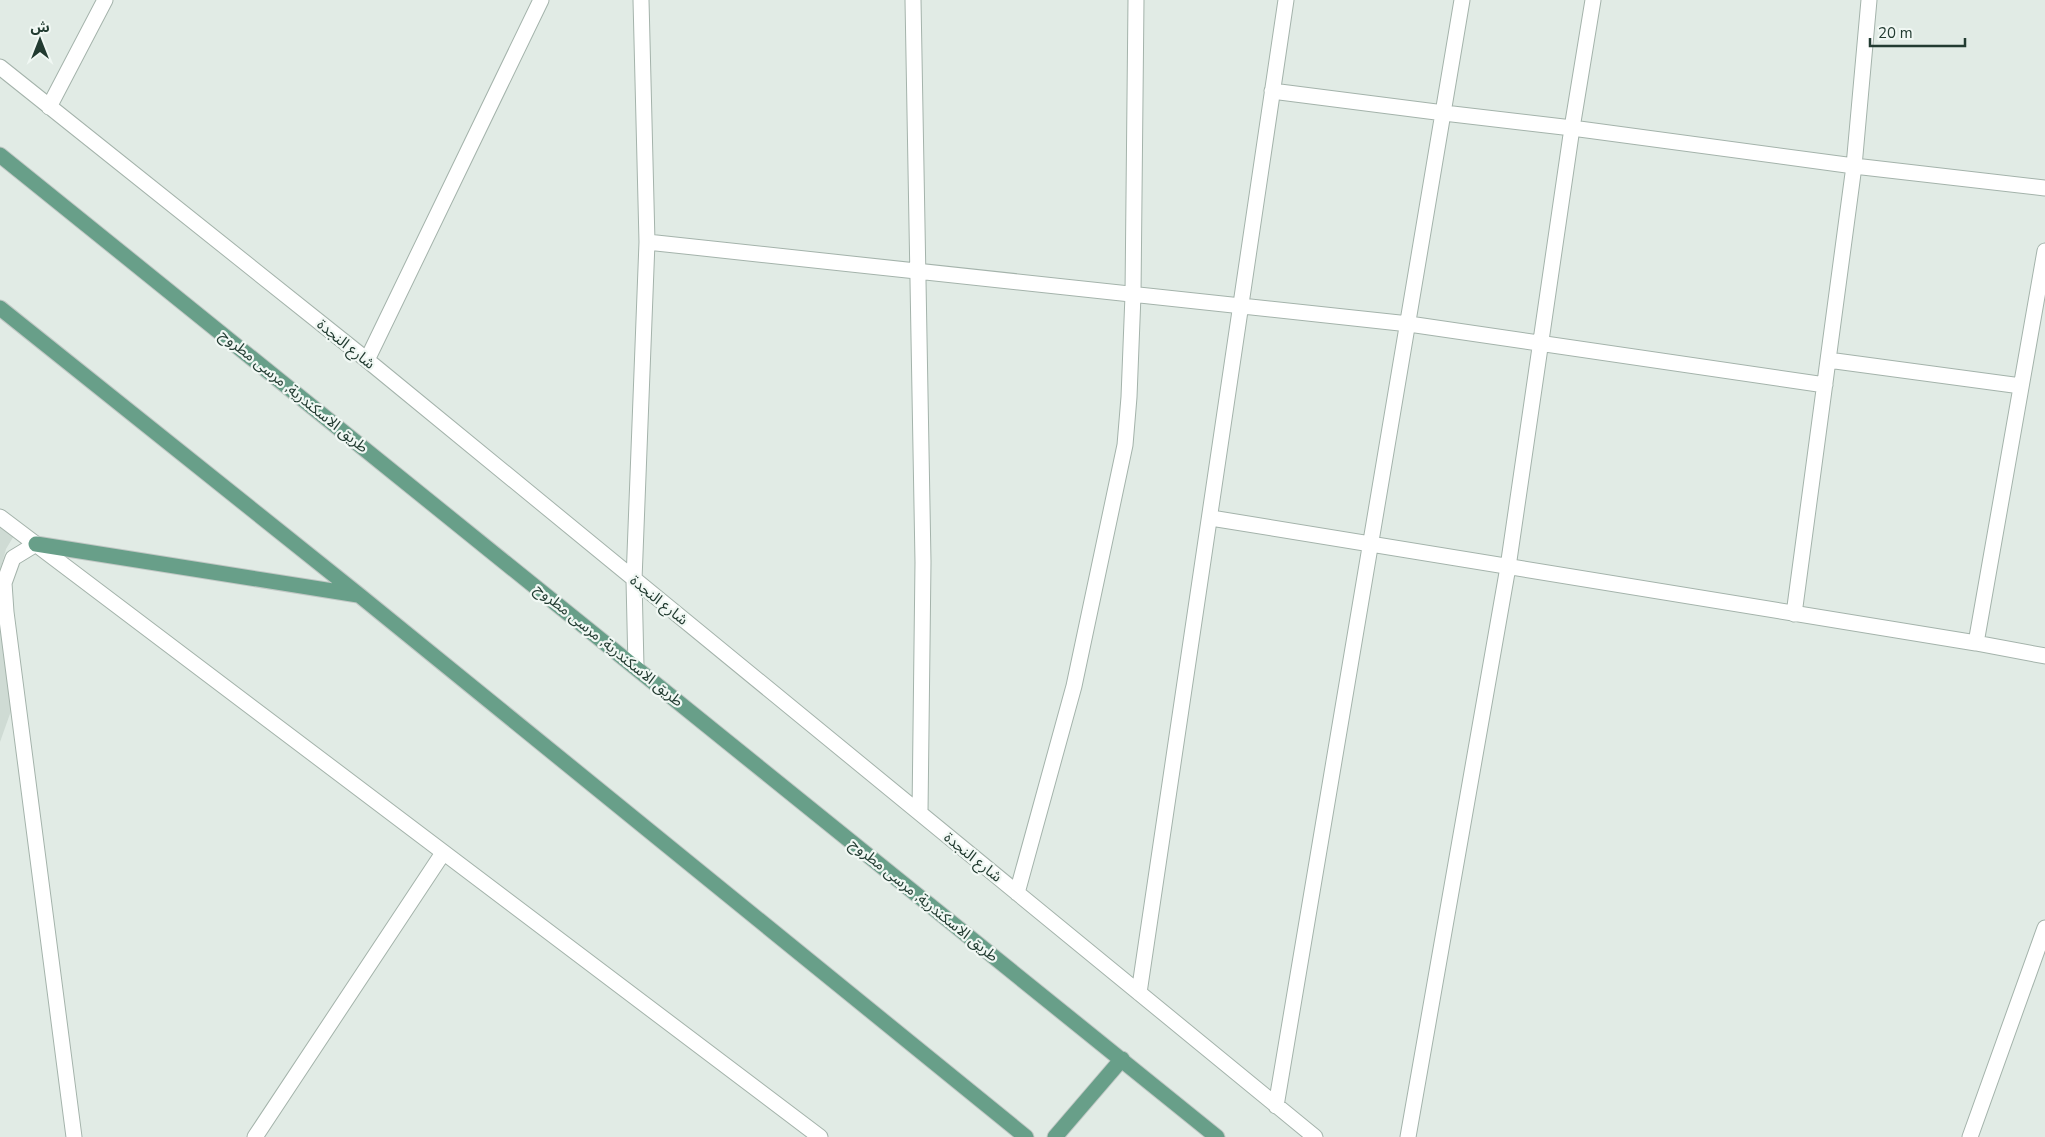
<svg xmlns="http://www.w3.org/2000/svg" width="2045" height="1137" font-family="'Nunito Sans','Noto Sans Arabic',sans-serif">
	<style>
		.built { fill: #cfdbd4 }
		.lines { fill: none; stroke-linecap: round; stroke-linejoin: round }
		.street-casing { stroke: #a4b3ab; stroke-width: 17 }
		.primary-casing { stroke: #c1c8c5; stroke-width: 17 }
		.street { stroke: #fff; stroke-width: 15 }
		.primary { stroke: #689f89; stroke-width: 15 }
		.labels { text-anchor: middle; stroke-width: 4.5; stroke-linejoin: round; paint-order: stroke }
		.street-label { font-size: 15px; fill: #223b31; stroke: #f1f8f4 }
	</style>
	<rect width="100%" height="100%" fill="#e1ebe5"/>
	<path class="built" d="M 0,517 L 18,529 L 6,549 L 0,571 Z
		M 0,624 L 11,711 L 0,742 Z"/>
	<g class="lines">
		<defs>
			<path id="street" d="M 913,0 L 923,562 L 920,813
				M 0,67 L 367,360 L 1315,1137
				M 1272,91 L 1444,113 L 1572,128 L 1854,166 L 2045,188
				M 49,107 L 105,0
				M 647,242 L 1409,324 L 1825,385
				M 367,360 L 541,0
				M 1828,360 L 2021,386
				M 0,517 L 820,1137
				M 1211,518 L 1976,643 L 2045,656
				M 36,544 L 13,558 L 4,583 L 6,612 L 74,1137
				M 1794,614 L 1854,166 L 1869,0
				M 1976,643 L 2045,251
				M 636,667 L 634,580 L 647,242 L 641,0
				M 1017,893 L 1074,686 L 1125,445 L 1129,397 L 1133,295 L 1136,0
				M 1139,993 L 1286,0
				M 1276,1106 L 1462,0
				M 255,1137 L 443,853
				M 1408,1137 L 1508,567 L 1572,128 L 1593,0
				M 1970,1137 L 2045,928"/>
			<path id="primary" d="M 0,155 L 1217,1137
				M 0,308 L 359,595 L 1026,1137
				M 36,544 L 358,595
				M 1055,1137 L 1122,1059"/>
		</defs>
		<use href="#street" class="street-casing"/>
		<use href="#primary" class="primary-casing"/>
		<use href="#street" class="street"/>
		<use href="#primary" class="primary"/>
	</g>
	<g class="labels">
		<g class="street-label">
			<text transform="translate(346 344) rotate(39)" y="5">شارع النجدة</text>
			<text transform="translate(294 391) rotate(39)" y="5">طريق الاسكندرية, مرسى مطروح</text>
			<text transform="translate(659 600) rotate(39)" y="5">شارع النجدة</text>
			<text transform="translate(609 645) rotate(39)" y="5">طريق الاسكندرية, مرسى مطروح</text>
			<text transform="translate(973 857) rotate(39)" y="5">شارع النجدة</text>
			<text transform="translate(924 900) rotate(39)" y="5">طريق الاسكندرية, مرسى مطروح</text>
		</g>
	</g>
	<g transform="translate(40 40)" stroke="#f1f8f4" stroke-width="4" paint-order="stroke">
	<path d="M0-4L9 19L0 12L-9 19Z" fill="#223b31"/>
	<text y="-8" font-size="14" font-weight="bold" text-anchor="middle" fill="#223b31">ش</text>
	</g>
	<path d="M1870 38v8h95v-8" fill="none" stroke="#223b31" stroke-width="2.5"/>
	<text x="1878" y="38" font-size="15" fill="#223b31" stroke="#f1f8f4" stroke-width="4" paint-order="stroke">20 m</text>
</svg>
